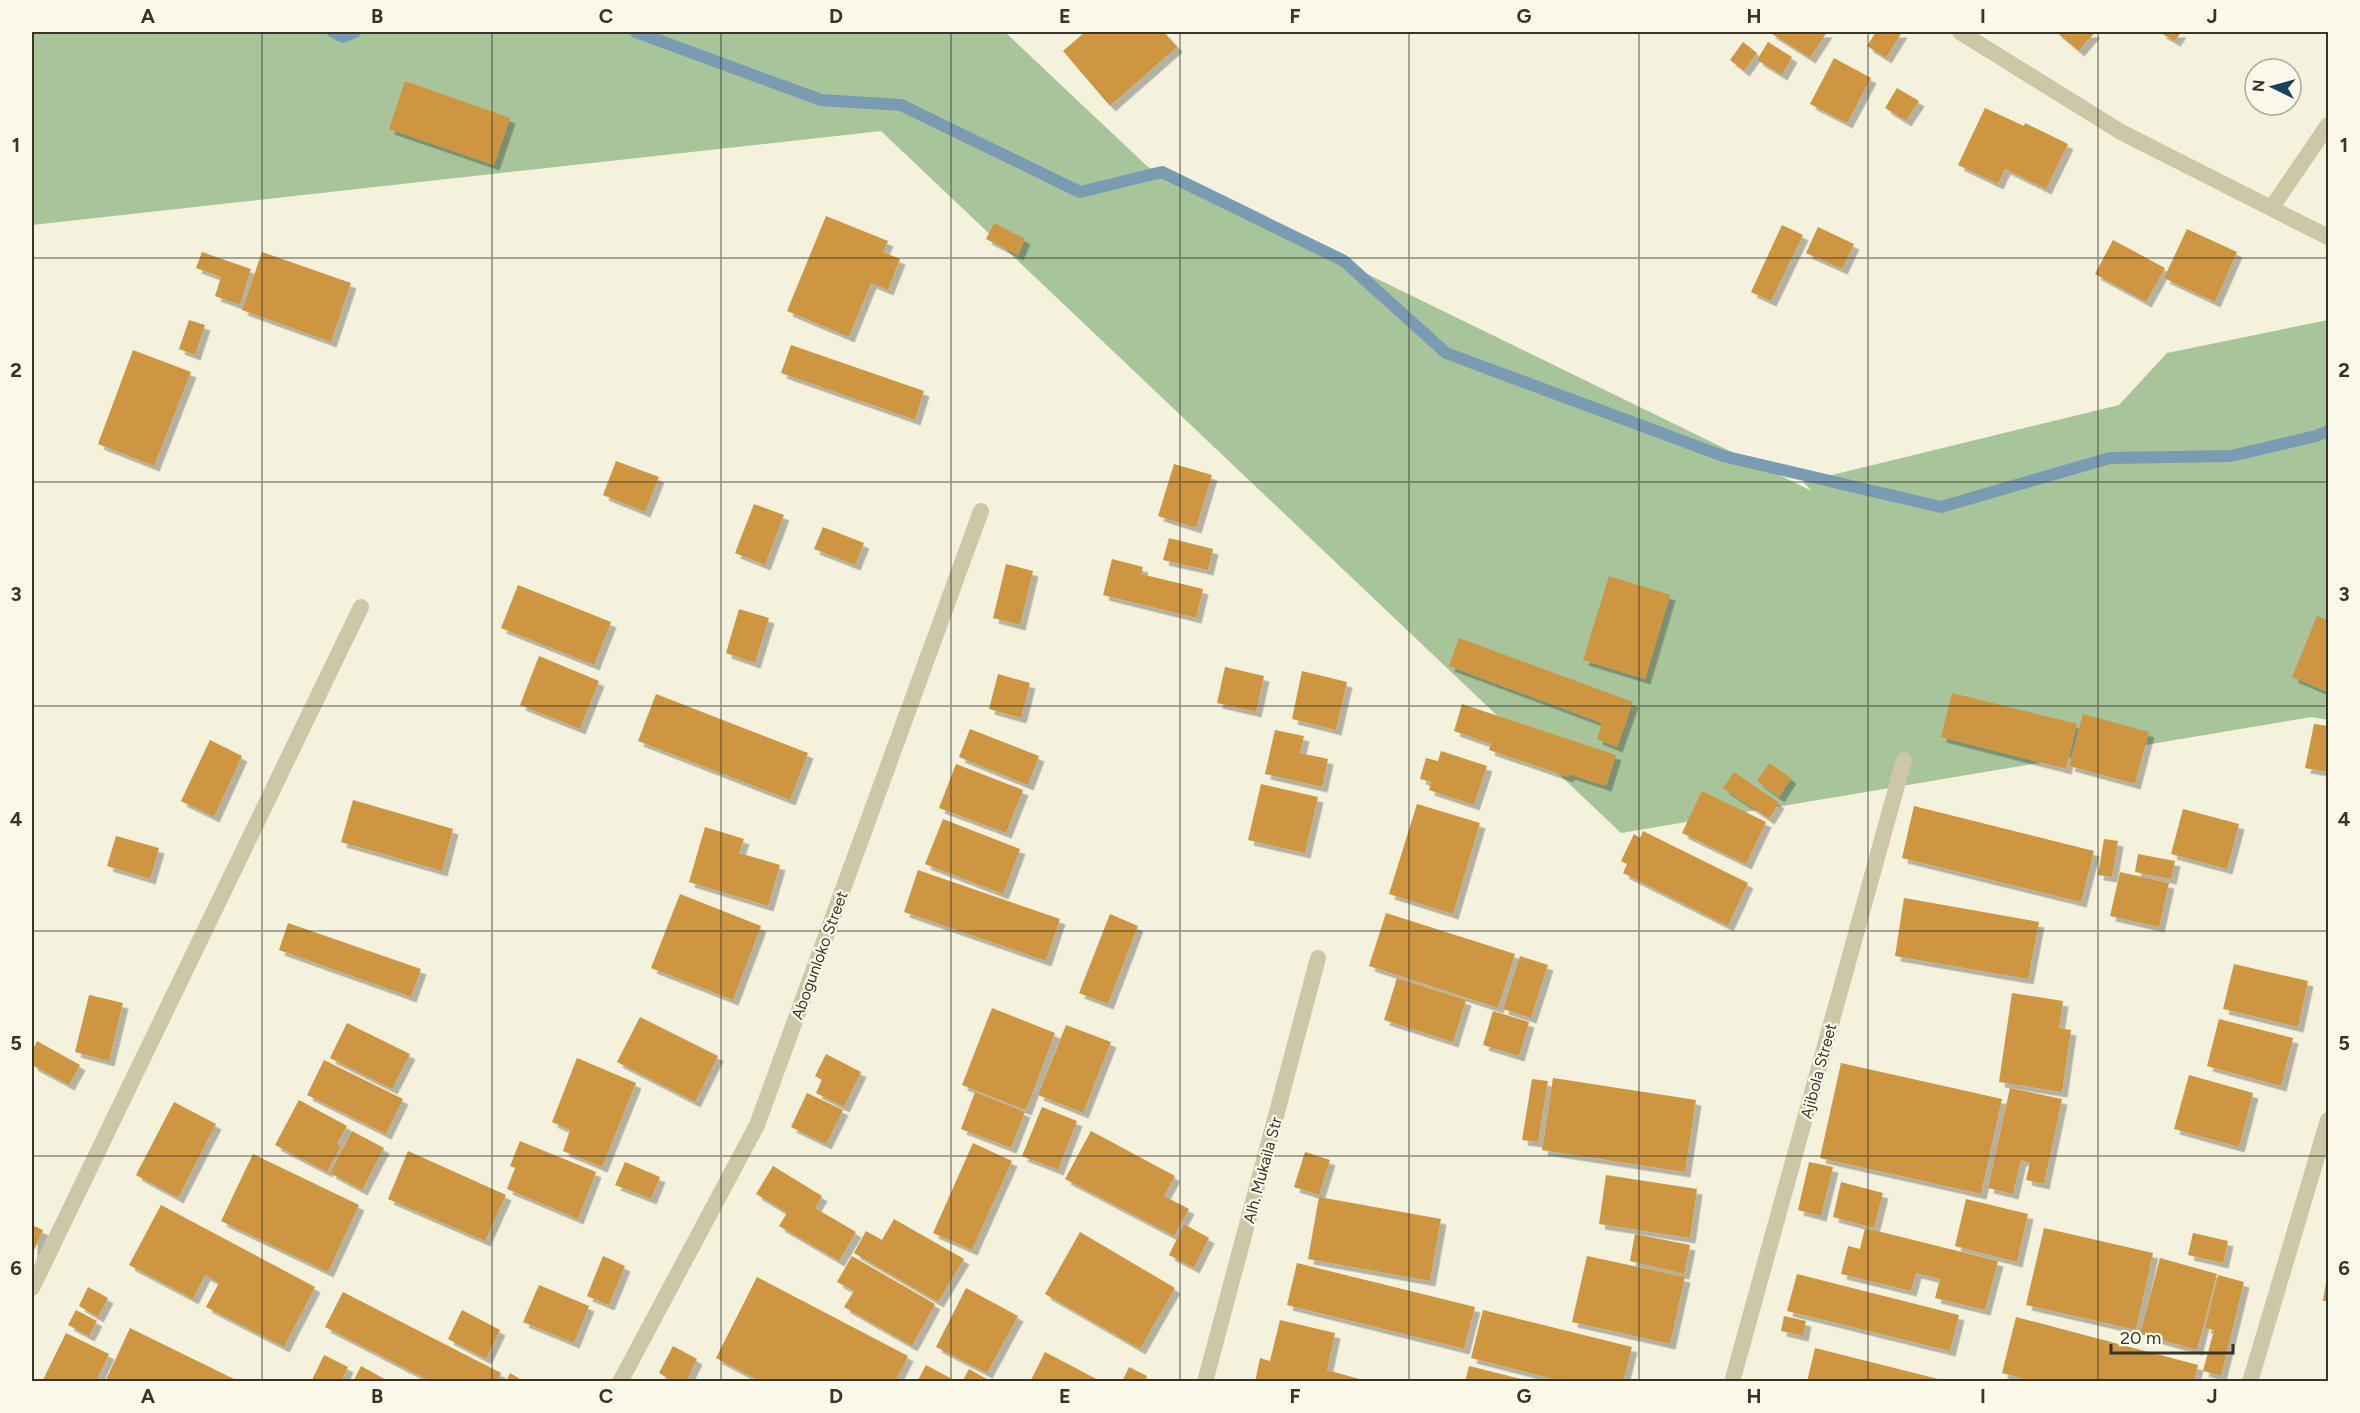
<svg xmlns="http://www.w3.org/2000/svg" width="2360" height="1413" font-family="Figtree,sans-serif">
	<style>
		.green { fill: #a8c49b }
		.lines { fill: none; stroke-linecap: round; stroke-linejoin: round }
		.stream { stroke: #7a9cb3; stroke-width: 12 }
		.building { fill: #ce9641; filter: url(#shadow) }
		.minor { stroke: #cdc6a7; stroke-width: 16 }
		.grid { fill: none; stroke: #393428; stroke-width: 1.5; stroke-opacity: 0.55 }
		.labels { text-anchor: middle; stroke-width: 4.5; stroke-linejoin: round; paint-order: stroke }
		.street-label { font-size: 16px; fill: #393428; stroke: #fbf9ea }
		.neatline { fill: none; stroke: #393428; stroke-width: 2 }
		.grid-label { font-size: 20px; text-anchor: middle; font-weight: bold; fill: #393428 }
	</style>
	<defs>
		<filter id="shadow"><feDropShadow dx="5.5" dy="5.5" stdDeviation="0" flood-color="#0004"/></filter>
	</defs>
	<rect width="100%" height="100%" fill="#f4f1dd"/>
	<path class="green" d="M 32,32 L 1005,32 L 1148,167 L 1812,491 L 1803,482 L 2119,405 L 2167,353 L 2328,320 L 2328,720 L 2312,717 L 1621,833 L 881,131 L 32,225 Z"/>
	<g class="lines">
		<path class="stream" d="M 333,32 L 343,37 L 355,32
			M 636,32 L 821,100 L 901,105 L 1080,192 L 1162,172 L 1344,261 L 1446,353 L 1723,456 L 1941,507 L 2110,458 L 2231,456 L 2316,436 L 2328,431"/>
	</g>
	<path class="building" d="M 1085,32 L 1164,32 L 1177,47 L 1110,106 L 1063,51 Z
		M 1769,32 L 1827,32 L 1810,58 Z
		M 1876,32 L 1902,32 L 1886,58 L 1867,46 Z
		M 2056,32 L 2095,32 L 2079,51 Z
		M 2159,32 L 2181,32 L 2175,41 Z
		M 1743,42 L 1757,53 L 1744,71 L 1730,60 Z
		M 1768,42 L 1792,57 L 1782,75 L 1757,60 Z
		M 1834,58 L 1871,78 L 1847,123 L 1810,104 Z
		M 405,81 L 510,118 L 494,165 L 389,129 Z
		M 1897,88 L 1919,101 L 1906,121 L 1885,108 Z
		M 1985,108 L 2024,126 L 2025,123 L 2068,144 L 2046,189 L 2005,169 L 1998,184 L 1958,165 Z
		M 826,216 L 888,241 L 883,252 L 900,259 L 888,290 L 871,283 L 849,337 L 787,311 Z
		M 994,223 L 1025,239 L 1018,255 L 986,239 Z
		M 1782,225 L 1803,235 L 1771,301 L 1751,292 Z
		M 1818,227 L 1854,244 L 1842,269 L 1806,253 Z
		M 2187,229 L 2237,252 L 2215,302 L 2164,278 Z
		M 2113,240 L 2165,268 L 2146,302 L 2095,274 Z
		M 202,252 L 251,269 L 240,305 L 215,296 L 221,277 L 196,268 Z
		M 262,252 L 351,283 L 331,342 L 242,310 Z
		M 189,320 L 205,325 L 195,355 L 179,349 Z
		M 791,345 L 924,391 L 915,420 L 781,373 Z
		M 133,350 L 191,372 L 154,466 L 98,444 Z
		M 616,461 L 659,477 L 645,512 L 603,495 Z
		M 1174,464 L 1212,475 L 1196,528 L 1158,516 Z
		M 754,504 L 784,515 L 765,565 L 735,553 Z
		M 823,527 L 864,543 L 855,565 L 814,549 Z
		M 1169,538 L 1213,549 L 1208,570 L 1163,560 Z
		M 1112,559 L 1143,567 L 1141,574 L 1203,589 L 1196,618 L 1103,595 Z
		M 1006,564 L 1033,571 L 1020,625 L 993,618 Z
		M 1609,576 L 1670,595 L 1645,679 L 1583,660 Z
		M 518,585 L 611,622 L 594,665 L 501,628 Z
		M 739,609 L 769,618 L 755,663 L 726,653 Z
		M 2317,616 L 2328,620 L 2328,692 L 2292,677 Z
		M 1459,638 L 1633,702 L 1617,747 L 1597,739 L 1602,723 L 1449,666 Z
		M 539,656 L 599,681 L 580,729 L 520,705 Z
		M 1225,667 L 1264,676 L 1256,712 L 1217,703 Z
		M 1302,671 L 1347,682 L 1336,730 L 1292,719 Z
		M 998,674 L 1030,683 L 1021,718 L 989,709 Z
		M 1952,693 L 2077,724 L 2066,769 L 1941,737 Z
		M 656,694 L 808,753 L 790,800 L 638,741 Z
		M 1462,704 L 1616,755 L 1606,786 L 1569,774 L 1568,777 L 1489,750 L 1491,744 L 1454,731 Z
		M 2083,714 L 2149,732 L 2135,784 L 2069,766 Z
		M 2314,724 L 2328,726 L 2328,772 L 2305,768 Z
		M 970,729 L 1039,756 L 1028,785 L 959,757 Z
		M 1275,730 L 1304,736 L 1300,753 L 1328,759 L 1322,787 L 1265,774 Z
		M 210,740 L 242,756 L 214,817 L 181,801 Z
		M 1441,751 L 1487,766 L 1474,805 L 1429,790 L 1431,782 L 1420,779 L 1426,758 L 1438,761 Z
		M 1769,763 L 1791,778 L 1779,797 L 1757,781 Z
		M 956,764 L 1023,790 L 1006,833 L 939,808 Z
		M 1734,772 L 1779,803 L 1769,819 L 1723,788 Z
		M 1261,784 L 1318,797 L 1305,853 L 1248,840 Z
		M 1702,791 L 1766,822 L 1746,864 L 1682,833 Z
		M 353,800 L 453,829 L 442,871 L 341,842 Z
		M 1417,804 L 1480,823 L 1453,914 L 1389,894 Z
		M 1914,806 L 2094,851 L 2081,902 L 1902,858 Z
		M 2183,809 L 2239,824 L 2227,869 L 2171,854 Z
		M 943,819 L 1020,849 L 1003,894 L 925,864 Z
		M 705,827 L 744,839 L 739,853 L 780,865 L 768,906 L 689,882 Z
		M 1643,831 L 1748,883 L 1728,926 L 1623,873 L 1627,864 L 1621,861 L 1634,834 L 1640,838 Z
		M 116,836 L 159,848 L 150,879 L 107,866 Z
		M 2104,839 L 2118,841 L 2112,877 L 2098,875 Z
		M 2138,854 L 2175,861 L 2171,879 L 2135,872 Z
		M 918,870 L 1060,919 L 1046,961 L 904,912 Z
		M 2120,872 L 2169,883 L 2159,927 L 2110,916 Z
		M 680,894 L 761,926 L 733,1000 L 651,968 Z
		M 1904,898 L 2039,922 L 2028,979 L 1895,956 Z
		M 1386,913 L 1515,954 L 1498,1008 L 1369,966 Z
		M 1110,914 L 1138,926 L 1108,1004 L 1079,993 Z
		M 288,923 L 421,969 L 411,997 L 279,950 Z
		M 1520,956 L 1548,965 L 1531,1018 L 1503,1009 Z
		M 2234,964 L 2308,981 L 2298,1027 L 2223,1009 Z
		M 1397,978 L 1466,1000 L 1453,1042 L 1384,1020 Z
		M 2012,993 L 2063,1001 L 2059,1028 L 2071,1030 L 2062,1092 L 1999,1082 Z
		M 89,995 L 123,1003 L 109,1061 L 75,1052 Z
		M 992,1008 L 1055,1033 L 1026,1110 L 962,1085 Z
		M 1493,1011 L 1529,1022 L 1519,1056 L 1483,1045 Z
		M 640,1017 L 718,1056 L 695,1102 L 617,1062 Z
		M 2219,1019 L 2293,1038 L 2281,1086 L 2207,1066 Z
		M 347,1023 L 410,1054 L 392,1089 L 330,1058 Z
		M 1066,1025 L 1111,1042 L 1083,1113 L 1038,1095 Z
		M 37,1041 L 80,1065 L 69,1085 L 32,1065 L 32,1052 Z
		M 826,1054 L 861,1072 L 844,1107 L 816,1093 L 822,1080 L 815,1076 Z
		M 577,1058 L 636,1083 L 602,1167 L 563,1151 L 570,1130 L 552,1122 Z
		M 324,1060 L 403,1099 L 386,1134 L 307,1095 Z
		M 1841,1063 L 2002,1099 L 1981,1194 L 1820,1158 Z
		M 2189,1075 L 2253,1093 L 2239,1147 L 2174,1129 Z
		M 1553,1078 L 1696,1100 L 1685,1172 L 1542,1150 Z
		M 1532,1079 L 1548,1081 L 1538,1142 L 1522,1140 Z
		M 2010,1088 L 2062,1099 L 2044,1184 L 2026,1180 L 2030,1163 L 2021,1160 L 2013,1194 L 1988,1188 Z
		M 975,1092 L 1025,1112 L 1011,1148 L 961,1129 Z
		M 807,1093 L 843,1110 L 826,1144 L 791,1127 Z
		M 299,1100 L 347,1126 L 337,1144 L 341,1146 L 327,1172 L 275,1145 Z
		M 174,1102 L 216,1124 L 178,1198 L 136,1175 Z
		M 1042,1107 L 1077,1121 L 1058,1170 L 1022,1156 Z
		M 352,1131 L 384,1148 L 362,1190 L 330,1173 Z
		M 1091,1131 L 1175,1176 L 1164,1196 L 1189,1209 L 1174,1236 L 1065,1179 Z
		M 520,1141 L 596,1172 L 578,1219 L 507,1189 L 515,1168 L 510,1166 Z
		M 973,1143 L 1012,1161 L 972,1250 L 933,1233 Z
		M 408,1151 L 506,1195 L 485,1241 L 388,1199 Z
		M 1305,1152 L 1330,1160 L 1319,1195 L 1294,1187 Z
		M 253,1154 L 359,1205 L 328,1272 L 221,1221 Z
		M 625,1162 L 660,1177 L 651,1199 L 615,1185 Z
		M 1809,1162 L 1833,1167 L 1821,1216 L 1798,1210 Z
		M 773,1166 L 822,1196 L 815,1208 L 856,1232 L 839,1261 L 779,1226 L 787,1213 L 756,1194 Z
		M 1606,1175 L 1697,1189 L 1690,1238 L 1599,1224 Z
		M 1841,1182 L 1883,1193 L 1874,1228 L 1833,1217 Z
		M 1319,1197 L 1441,1219 L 1430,1281 L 1308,1259 Z
		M 1966,1199 L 2028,1214 L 2017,1262 L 1955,1246 Z
		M 161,1205 L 315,1287 L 284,1347 L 206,1307 L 219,1283 L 205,1275 L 193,1299 L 129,1265 Z
		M 894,1219 L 964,1259 L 938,1302 L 854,1253 L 866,1231 L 882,1240 Z
		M 1184,1224 L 1209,1238 L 1194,1268 L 1169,1255 Z
		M 32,1225 L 43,1230 L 32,1255 Z
		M 1865,1228 L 1998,1261 L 1985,1310 L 1935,1298 L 1940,1279 L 1916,1273 L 1911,1291 L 1841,1274 L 1848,1246 L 1860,1249 Z
		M 2044,1228 L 2153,1253 L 2136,1330 L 2026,1305 Z
		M 1080,1232 L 1175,1288 L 1140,1349 L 1045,1294 Z
		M 2193,1233 L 2228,1241 L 2223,1263 L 2188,1255 Z
		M 1635,1234 L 1690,1245 L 1684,1274 L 1630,1261 Z
		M 603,1256 L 625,1266 L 609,1305 L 587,1296 Z
		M 852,1256 L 935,1304 L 912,1346 L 844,1307 L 854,1291 L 837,1282 Z
		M 1587,1256 L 1685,1277 L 1670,1344 L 1572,1322 Z
		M 2160,1258 L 2217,1274 L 2197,1350 L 2140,1334 Z
		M 1297,1263 L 1475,1307 L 1464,1349 L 1287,1305 Z
		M 1797,1274 L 1959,1315 L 1950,1351 L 1787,1311 Z
		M 2218,1275 L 2244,1282 L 2221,1376 L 2203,1371 L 2214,1330 L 2205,1328 Z
		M 2327,1276 L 2328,1276 L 2328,1301 L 2323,1301 Z
		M 757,1277 L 908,1356 L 895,1382 L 761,1382 L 716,1358 Z
		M 539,1285 L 589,1306 L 574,1343 L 523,1322 Z
		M 88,1287 L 108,1298 L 98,1317 L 79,1306 Z
		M 966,1288 L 1018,1316 L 987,1373 L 936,1347 Z
		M 343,1292 L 501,1373 L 497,1382 L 432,1382 L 325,1327 Z
		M 76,1310 L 97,1321 L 89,1336 L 68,1325 Z
		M 462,1310 L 500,1330 L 486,1359 L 448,1339 Z
		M 1483,1310 L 1632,1347 L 1623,1382 L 1565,1382 L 1471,1358 Z
		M 1784,1316 L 1806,1321 L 1803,1336 L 1781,1331 Z
		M 2016,1317 L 2198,1365 L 2194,1382 L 2036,1382 L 2002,1373 Z
		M 1280,1320 L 1335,1333 L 1327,1370 L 1370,1382 L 1255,1382 L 1260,1358 L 1270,1361 Z
		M 130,1328 L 240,1382 L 105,1382 Z
		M 66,1333 L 109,1354 L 96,1382 L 42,1382 Z
		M 673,1346 L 697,1359 L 686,1382 L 675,1382 L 659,1373 Z
		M 1815,1348 L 1946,1381 L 1946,1382 L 1807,1382 Z
		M 1045,1352 L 1102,1382 L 1030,1382 Z
		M 324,1355 L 348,1367 L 341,1382 L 311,1382 Z
		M 926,1365 L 952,1379 L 951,1382 L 917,1382 Z
		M 361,1366 L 390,1382 L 353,1382 Z
		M 1469,1366 L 1529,1381 L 1529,1382 L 1465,1382 Z
		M 1129,1367 L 1147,1376 L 1144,1382 L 1122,1382 Z
		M 969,1369 L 992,1382 L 962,1382 Z
		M 510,1373 L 525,1382 L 506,1382 Z"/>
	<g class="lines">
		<path class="minor" d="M 1960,32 L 2121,132 L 2328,237
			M 2272,207 L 2328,125
			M 32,1288 L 361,607
			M 620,1382 L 757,1125 L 981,511
			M 1205,1382 L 1318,958
			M 1732,1382 L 1904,760
			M 2250,1382 L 2328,1120"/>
	</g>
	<path class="grid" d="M 262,32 L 262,1382M 492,32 L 492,1382M 721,32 L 721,1382M 951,32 L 951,1382M 1180,32 L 1180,1382M 1409,32 L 1409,1382M 1639,32 L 1639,1382M 1868,32 L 1868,1382M 2098,32 L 2098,1382M 32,258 L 2328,258M 32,482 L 2328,482M 32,706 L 2328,706M 32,931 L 2328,931M 32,1156 L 2328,1156"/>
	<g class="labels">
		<g class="street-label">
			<text transform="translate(819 955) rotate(-70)" y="6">Abogunloko Street</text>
			<text transform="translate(1818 1071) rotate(-75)" y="6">Ajibola Street</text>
			<text transform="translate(1262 1170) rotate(-75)" y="6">Alh. Mukaila Str</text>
		</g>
	</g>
	<rect width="2360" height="1413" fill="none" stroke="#fbf9ea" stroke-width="66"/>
	<g transform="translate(2273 87) rotate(275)"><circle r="28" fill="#fbf9ea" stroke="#adaa9c" stroke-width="1.5"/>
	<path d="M0-4.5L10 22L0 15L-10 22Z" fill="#1b415e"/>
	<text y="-9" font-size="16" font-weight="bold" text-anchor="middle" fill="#393428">N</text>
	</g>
	<path d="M2111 1344v9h122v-9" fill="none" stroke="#393428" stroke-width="3"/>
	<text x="2120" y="1344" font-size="18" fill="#393428" stroke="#fbf9ea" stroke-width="4.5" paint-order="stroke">20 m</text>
	<rect x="33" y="33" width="2294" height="1347" class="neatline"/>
	<g class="grid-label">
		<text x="148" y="23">A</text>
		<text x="377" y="23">B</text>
		<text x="606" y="23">C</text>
		<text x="836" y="23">D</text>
		<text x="1065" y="23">E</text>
		<text x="1295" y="23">F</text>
		<text x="1524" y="23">G</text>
		<text x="1754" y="23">H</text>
		<text x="1983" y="23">I</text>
		<text x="2212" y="23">J</text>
		<text x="16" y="152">1</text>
		<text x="2344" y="152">1</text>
		<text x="16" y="377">2</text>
		<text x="2344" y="377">2</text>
		<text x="16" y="601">3</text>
		<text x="2344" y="601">3</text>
		<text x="16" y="826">4</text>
		<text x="2344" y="826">4</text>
		<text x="16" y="1050">5</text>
		<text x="2344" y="1050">5</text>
		<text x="16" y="1275">6</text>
		<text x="2344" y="1275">6</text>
		<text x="148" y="1403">A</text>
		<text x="377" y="1403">B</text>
		<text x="606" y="1403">C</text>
		<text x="836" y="1403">D</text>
		<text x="1065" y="1403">E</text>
		<text x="1295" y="1403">F</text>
		<text x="1524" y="1403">G</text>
		<text x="1754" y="1403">H</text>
		<text x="1983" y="1403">I</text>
		<text x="2212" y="1403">J</text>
	</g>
</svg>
